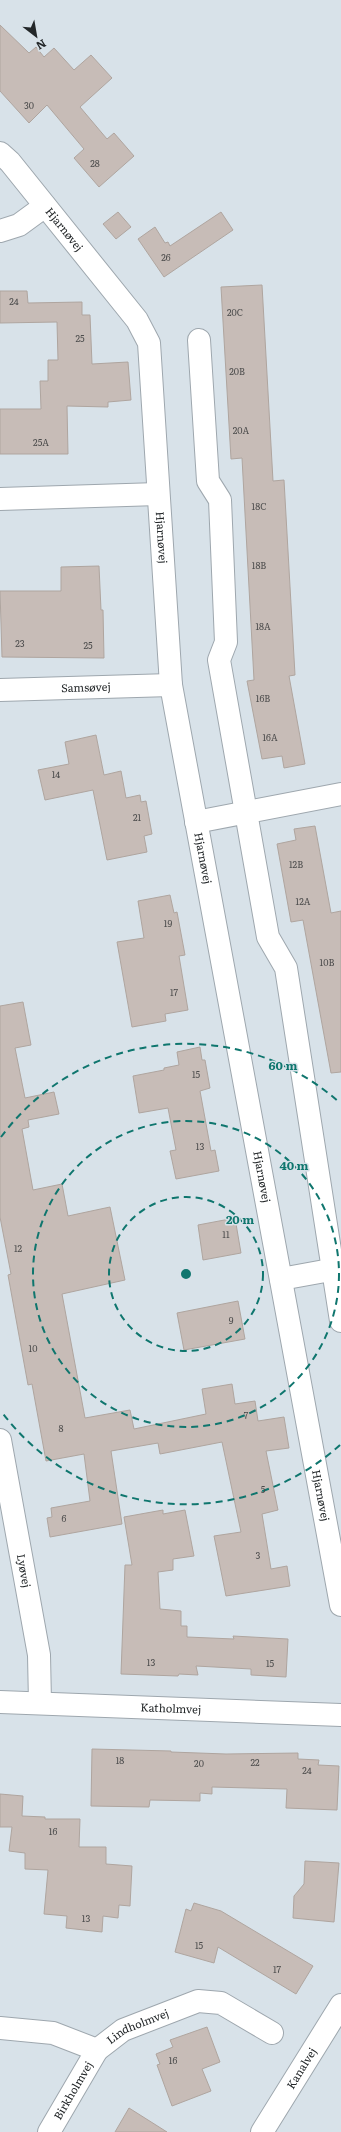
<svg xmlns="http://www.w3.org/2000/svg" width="341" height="2132" font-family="Literata,serif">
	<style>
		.building { fill: #c7bcb7; stroke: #afa59f }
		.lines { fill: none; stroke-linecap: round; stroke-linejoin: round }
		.minor-casing { stroke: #9ea7ae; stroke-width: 24 }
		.minor { stroke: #fff; stroke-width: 22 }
		.ring { fill: none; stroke: #0f766e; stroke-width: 2; stroke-dasharray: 7 5 }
		.labels { text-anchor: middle; stroke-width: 3; stroke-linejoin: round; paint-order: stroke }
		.number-label { font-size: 9px; fill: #4c4c4c }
		.street-label { font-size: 11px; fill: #232729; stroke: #d8e2e9 }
		.centre { fill: #0f766e; stroke: #d8e2e9; stroke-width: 2 }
		.ring-label { font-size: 12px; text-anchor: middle; font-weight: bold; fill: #0f766e; stroke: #d8e2e9; stroke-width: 3; stroke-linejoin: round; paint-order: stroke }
	</style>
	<rect width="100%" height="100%" fill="#d8e2e9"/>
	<path class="building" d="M 0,25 L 29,53 L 36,47 L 44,57 L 54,48 L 74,70 L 91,55 L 112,78 L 80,107 L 107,139 L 114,133 L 134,156 L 99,187 L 74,158 L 84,149 L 47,105 L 29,123 L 0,91 Z
		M 118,212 L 131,227 L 116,239 L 103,224 Z
		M 221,212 L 233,230 L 164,277 L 138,239 L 155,227 L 165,243 L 168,242 L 170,246 Z
		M 262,285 L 273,481 L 284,480 L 295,675 L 289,676 L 305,764 L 284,768 L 282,756 L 262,759 L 247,681 L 254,680 L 242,458 L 231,459 L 221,287 Z
		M 0,291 L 27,291 L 28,303 L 82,302 L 82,315 L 90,315 L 92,364 L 128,362 L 131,400 L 108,402 L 108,407 L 67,406 L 68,454 L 0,454 L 0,409 L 41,409 L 40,381 L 48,381 L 48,360 L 58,360 L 57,322 L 0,323 Z
		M 99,566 L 101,610 L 103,610 L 104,658 L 2,657 L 0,591 L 61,591 L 61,567 Z
		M 96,735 L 104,775 L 121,771 L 126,798 L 140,795 L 141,802 L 146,801 L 152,834 L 144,836 L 147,852 L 107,860 L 93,790 L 45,800 L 38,770 L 69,764 L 65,742 Z
		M 315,826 L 331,913 L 341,911 L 341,1072 L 331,1073 L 303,920 L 291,922 L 277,844 L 296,840 L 294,829 Z
		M 170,895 L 174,913 L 177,912 L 185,955 L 179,956 L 188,1010 L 165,1014 L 166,1021 L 132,1027 L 117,942 L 144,938 L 138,901 Z
		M 23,1002 L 31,1045 L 15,1048 L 25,1098 L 54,1092 L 59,1114 L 28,1120 L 29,1127 L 22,1129 L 33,1190 L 62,1184 L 68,1216 L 110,1207 L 125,1280 L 62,1294 L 85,1418 L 130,1410 L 134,1429 L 206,1414 L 202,1389 L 232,1384 L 235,1404 L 255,1401 L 258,1421 L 284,1417 L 289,1448 L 266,1451 L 278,1510 L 262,1514 L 271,1569 L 287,1566 L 290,1586 L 226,1596 L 214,1536 L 241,1532 L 222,1442 L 160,1454 L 158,1443 L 111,1451 L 122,1524 L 50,1537 L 47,1518 L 52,1517 L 51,1508 L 90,1501 L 84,1454 L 46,1461 L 32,1384 L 28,1385 L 8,1275 L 11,1274 L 0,1217 L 0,1006 Z
		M 200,1047 L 202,1060 L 205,1060 L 210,1088 L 200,1091 L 211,1151 L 215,1150 L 219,1171 L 176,1179 L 170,1151 L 176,1150 L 168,1108 L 139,1113 L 133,1076 L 164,1070 L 164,1068 L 179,1065 L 177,1052 Z
		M 235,1218 L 241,1253 L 203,1260 L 198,1225 Z
		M 238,1301 L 245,1339 L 184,1350 L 177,1313 Z
		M 163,1510 L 163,1514 L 185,1510 L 194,1556 L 173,1559 L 173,1570 L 158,1572 L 160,1609 L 181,1611 L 181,1626 L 187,1626 L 187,1637 L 234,1639 L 233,1636 L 288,1639 L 286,1677 L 251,1675 L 251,1669 L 196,1666 L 198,1675 L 179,1674 L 178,1676 L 121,1674 L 125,1565 L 132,1565 L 124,1517 Z
		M 92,1749 L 171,1751 L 171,1752 L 226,1754 L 298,1753 L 298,1759 L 319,1760 L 318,1765 L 339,1766 L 337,1810 L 286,1808 L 287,1789 L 212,1787 L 212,1794 L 200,1793 L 200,1801 L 150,1800 L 149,1807 L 91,1806 Z
		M 0,1794 L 23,1796 L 22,1816 L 45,1817 L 45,1819 L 80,1819 L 79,1847 L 106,1847 L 106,1864 L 132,1866 L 130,1906 L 119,1905 L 118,1918 L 103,1916 L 102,1932 L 66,1928 L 67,1916 L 44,1914 L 48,1870 L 25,1869 L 25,1853 L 9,1851 L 12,1827 L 0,1827 Z
		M 305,1861 L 339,1863 L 334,1922 L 293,1918 L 294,1896 L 304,1884 Z
		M 194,1903 L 221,1911 L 313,1966 L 296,1994 L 218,1947 L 214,1963 L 175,1952 L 186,1909 L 191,1911 Z
		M 207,2027 L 220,2062 L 202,2069 L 211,2091 L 172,2106 L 157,2065 L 160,2064 L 156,2054 L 173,2047 L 170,2040 Z
		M 129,2108 L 167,2132 L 115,2132 Z"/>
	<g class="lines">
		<defs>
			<g id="minor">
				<path id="s1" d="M 0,153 L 10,162 L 137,320 L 149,343 L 171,685 L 341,1605"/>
				<path d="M 0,231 L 19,225 L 45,206"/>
				<path d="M 199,340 L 208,481 L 220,500 L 226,642 L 219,660 L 268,937 L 286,968 L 341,1321"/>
				<path d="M 0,499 L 158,494"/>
				<path id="s2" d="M 0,690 L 171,685"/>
				<path d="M 196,822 L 341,794"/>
				<path d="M 281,1279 L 341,1268"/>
				<path id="s3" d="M 0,1440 L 39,1655 L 40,1703"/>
				<path id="s4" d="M 0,1702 L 341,1715"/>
				<path id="s5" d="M 0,2028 L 53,2033 L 97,2050 L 123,2030 L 198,2001 L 221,2003 L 272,2033"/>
				<path id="s6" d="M 49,2132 L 97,2050"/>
				<path id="s7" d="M 262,2132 L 341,2005"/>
			</g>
		</defs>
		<use href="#minor" class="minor-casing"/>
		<use href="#minor" class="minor"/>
	</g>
	<g class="ring">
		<circle cx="186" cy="1274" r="77"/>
		<circle cx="186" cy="1274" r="153"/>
		<path d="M340 1445A230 230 0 0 1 1 1411M1 1137A230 230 0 0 1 340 1103"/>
	</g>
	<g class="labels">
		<g class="number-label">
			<text x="29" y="109">30</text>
			<text x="95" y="167">28</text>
			<text x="166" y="261">26</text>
			<text x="14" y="305">24</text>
			<text x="235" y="316">20C</text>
			<text x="80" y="342">25</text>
			<text x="237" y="375">20B</text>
			<text x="241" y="434">20A</text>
			<text x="41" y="446">25A</text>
			<text x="259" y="510">18C</text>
			<text x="259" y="569">18B</text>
			<text x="263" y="630">18A</text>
			<text x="20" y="647">23</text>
			<text x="88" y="649">25</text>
			<text x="263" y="702">16B</text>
			<text x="270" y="741">16A</text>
			<text x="56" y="778">14</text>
			<text x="137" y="821">21</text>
			<text x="296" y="868">12B</text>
			<text x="303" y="905">12A</text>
			<text x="168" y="927">19</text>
			<text x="327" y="966">10B</text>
			<text x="174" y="996">17</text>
			<text x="196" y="1078">15</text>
			<text x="200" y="1150">13</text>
			<text x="226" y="1238">11</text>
			<text x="18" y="1252">12</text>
			<text x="231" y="1324">9</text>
			<text x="33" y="1352">10</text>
			<text x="246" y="1419">7</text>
			<text x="61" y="1432">8</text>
			<text x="263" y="1493">5</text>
			<text x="64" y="1522">6</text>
			<text x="258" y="1559">3</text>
			<text x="151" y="1666">13</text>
			<text x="270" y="1667">15</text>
			<text x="120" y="1764">18</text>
			<text x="255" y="1766">22</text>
			<text x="199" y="1767">20</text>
			<text x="307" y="1774">24</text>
			<text x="53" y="1835">16</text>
			<text x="86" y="1922">13</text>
			<text x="199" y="1949">15</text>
			<text x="277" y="1973">17</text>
			<text x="173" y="2064">16</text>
		</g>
		<g class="street-label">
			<text dy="4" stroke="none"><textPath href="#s1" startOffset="100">Hjarnøvej</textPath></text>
			<text dy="4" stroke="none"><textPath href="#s1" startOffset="437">Hjarnøvej</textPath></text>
			<text dy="4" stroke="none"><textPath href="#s2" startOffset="86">Samsøvej</textPath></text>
			<text dy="4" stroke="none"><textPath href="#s1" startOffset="761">Hjarnøvej</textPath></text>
			<text dy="4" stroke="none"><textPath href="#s1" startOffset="1085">Hjarnøvej</textPath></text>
			<text dy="4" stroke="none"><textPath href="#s1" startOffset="1409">Hjarnøvej</textPath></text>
			<text dy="4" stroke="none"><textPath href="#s3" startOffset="133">Lyøvej</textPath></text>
			<text dy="4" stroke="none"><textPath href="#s4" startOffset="171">Katholmvej</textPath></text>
			<text dy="4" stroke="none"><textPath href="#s5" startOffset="148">Lindholmvej</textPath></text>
			<text dy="4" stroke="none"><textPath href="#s7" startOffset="75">Kanalvej</textPath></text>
			<text dy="4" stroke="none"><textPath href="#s6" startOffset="48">Birkholmvej</textPath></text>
		</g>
	</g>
	<circle cx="186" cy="1274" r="6" class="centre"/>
	<g class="ring-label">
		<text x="283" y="1070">60 m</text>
		<text x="294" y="1170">40 m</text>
		<text x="240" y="1224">20 m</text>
	</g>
	<g transform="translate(36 36) rotate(149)" stroke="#d8e2e9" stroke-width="3" paint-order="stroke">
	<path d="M0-3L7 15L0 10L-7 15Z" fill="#232729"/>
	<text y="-6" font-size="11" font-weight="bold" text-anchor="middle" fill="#232729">N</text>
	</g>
</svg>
